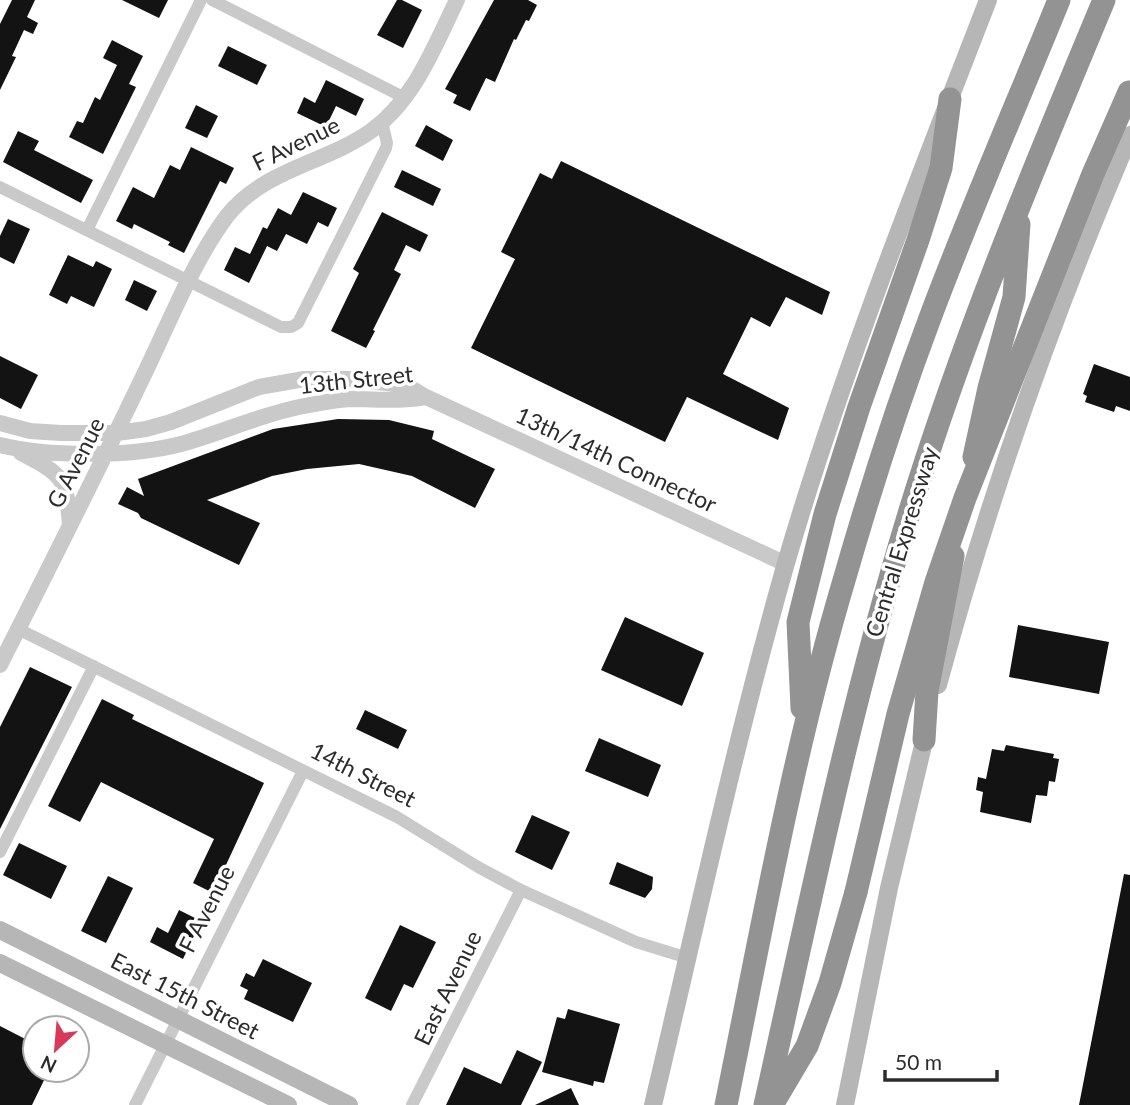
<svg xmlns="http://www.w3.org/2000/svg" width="1130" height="1105" font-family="Lato,sans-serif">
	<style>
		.building { fill: #131313 }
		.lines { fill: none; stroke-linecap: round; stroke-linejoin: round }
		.minor { stroke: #c9c9c9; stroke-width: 12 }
		.tertiary { stroke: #c9c9c9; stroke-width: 16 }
		.secondary { stroke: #b6b6b6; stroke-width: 18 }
		.motorway { stroke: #939393; stroke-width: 23 }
		.motorway-bridge { stroke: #939393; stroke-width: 23 }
		.labels { text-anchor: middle; stroke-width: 7; stroke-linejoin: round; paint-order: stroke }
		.street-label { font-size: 23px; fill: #2c2c2c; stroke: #fff }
	</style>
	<rect width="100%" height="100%" fill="#fff"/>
	<path class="building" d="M 12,0 L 35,0 L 27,17 L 38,23 L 33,34 L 24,30 L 12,56 L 16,57 L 0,90 L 0,24 Z
		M 122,0 L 168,0 L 159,18 Z
		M 397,0 L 402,0 L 422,10 L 403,48 L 377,35 Z
		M 494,0 L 528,0 L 537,5 L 529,21 L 526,20 L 516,40 L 514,39 L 495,82 L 486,78 L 470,111 L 453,103 L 457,95 L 445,89 Z
		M 112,40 L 143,56 L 129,84 L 136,87 L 103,154 L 69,137 L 77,121 L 83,123 L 95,97 L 100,100 L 117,65 L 103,58 Z
		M 228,46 L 267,65 L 257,85 L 218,66 Z
		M 326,80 L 364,99 L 356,116 L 336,106 L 326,127 L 297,113 L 304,97 L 315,103 Z
		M 196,105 L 218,116 L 207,138 L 185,128 Z
		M 426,125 L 453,140 L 443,161 L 415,146 Z
		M 18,131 L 39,141 L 34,150 L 93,180 L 81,203 L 3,162 Z
		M 191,147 L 234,168 L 226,184 L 220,181 L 184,253 L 168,245 L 170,242 L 134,224 L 132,229 L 116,221 L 133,187 L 154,198 L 170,165 L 180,170 Z
		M 561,161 L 830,292 L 822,315 L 786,297 L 770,327 L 751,317 L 723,374 L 789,408 L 778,440 L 687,397 L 665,442 L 471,348 L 515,259 L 501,252 L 540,173 L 552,179 Z
		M 402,170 L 441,189 L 433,206 L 394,187 Z
		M 303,192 L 337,208 L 328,227 L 318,222 L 307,244 L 286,234 L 277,251 L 267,246 L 249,283 L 224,270 L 235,247 L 250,254 L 263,227 L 267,229 L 278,208 L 291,215 Z
		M 382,212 L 428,235 L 420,252 L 406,245 L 394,270 L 401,274 L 373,330 L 375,331 L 366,348 L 331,331 L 359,273 L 353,269 Z
		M 8,219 L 30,229 L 14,264 L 0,257 L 0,236 Z
		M 68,255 L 93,267 L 96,261 L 112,269 L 94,307 L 71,296 L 67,304 L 49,295 Z
		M 134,280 L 157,291 L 147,311 L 125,300 Z
		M 0,356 L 38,375 L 21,409 L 0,398 Z
		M 1094,364 L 1130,377 L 1130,411 L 1116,406 L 1114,412 L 1085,402 L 1087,396 L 1083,394 Z
		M 338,419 L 389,420 L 434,431 L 432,439 L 495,469 L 475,508 L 412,476 L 359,464 L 307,469 L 272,476 L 207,500 L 260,523 L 239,565 L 141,518 L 138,513 L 118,504 L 127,487 L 144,496 L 138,479 L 273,429 Z
		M 625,617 L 704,653 L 682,706 L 601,670 Z
		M 1018,625 L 1109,642 L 1099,694 L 1009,677 Z
		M 30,667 L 72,687 L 0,829 L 0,727 Z
		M 102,699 L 134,715 L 132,719 L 264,783 L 213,893 L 193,883 L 214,839 L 101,782 L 80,822 L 48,806 Z
		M 365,710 L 407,730 L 398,749 L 356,729 Z
		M 599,738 L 661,765 L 648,797 L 585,771 Z
		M 1006,745 L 1054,754 L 1053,758 L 1059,759 L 1055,782 L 1049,781 L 1047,796 L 1036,795 L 1031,823 L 980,812 L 983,792 L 976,790 L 978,777 L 986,779 L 992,749 L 1004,751 Z
		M 532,815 L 570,832 L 552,870 L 515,852 Z
		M 19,843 L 67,866 L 51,899 L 3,875 Z
		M 617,862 L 653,877 L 652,889 L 645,898 L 609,884 Z
		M 1124,874 L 1130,875 L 1130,1105 L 1079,1105 Z
		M 108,876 L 133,888 L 106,943 L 81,931 Z
		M 179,910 L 201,921 L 183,959 L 150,942 L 157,927 L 168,933 Z
		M 400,925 L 436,942 L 413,988 L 404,984 L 391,1011 L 365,998 Z
		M 263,959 L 312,983 L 293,1022 L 244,999 L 248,990 L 240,986 L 246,973 L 254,977 Z
		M 568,1009 L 620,1024 L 604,1083 L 594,1081 L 593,1086 L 542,1072 L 557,1017 L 565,1019 Z
		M 0,1026 L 35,1044 L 35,1070 L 49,1070 L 32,1105 L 0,1105 Z
		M 517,1050 L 542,1062 L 521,1105 L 446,1105 L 464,1067 L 501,1084 Z
		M 571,1088 L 579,1105 L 535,1105 Z"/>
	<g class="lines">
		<path class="minor" d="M 212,0 L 405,98
			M 0,187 L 281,327 L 291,327 L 298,323 L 386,148 L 387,143 L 382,122
			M 87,230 L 201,0
			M 18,629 L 397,817 L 478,867 L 521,890 L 636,942 L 688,958
			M 0,852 L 94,666
			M 135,1105 L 303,771
			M 412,1105 L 521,890"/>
		<path class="tertiary" d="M 0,423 L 30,431 L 61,433 L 117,433 L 146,429 L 171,422 L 259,387 L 304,379 L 348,379 L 406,385 L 426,397 L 786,564
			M 0,445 C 48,457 133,457 181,444 C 222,433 261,414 304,406 C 319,403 336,400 351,399 C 377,399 401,402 426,397
			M 21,453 C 63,475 66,477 70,525
			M 0,665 C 47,572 94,479 139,385 C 166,331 191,264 227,216 C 264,169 324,164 371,131 C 415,99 434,47 457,0"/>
		<path class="secondary" d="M 938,685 C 989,497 1053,314 1130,135
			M 0,930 L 349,1105
			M 0,963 L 288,1105
			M 653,1105 C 696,924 735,742 786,563 C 842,371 916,186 988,0
			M 845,1105 L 889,888 L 927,729"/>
		<path class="motorway" d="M 974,457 L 989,388 L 1014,297 L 1019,224
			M 802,708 L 798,622 L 825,514 L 859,407 L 918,240 L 941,168 L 950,99
			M 924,740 L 927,691 L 953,556
			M 726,1105 C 762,928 793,751 845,577 C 870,490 898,403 930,318 C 970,211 1016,106 1059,0
			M 765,1105 C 809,908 849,710 908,517 C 962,340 1033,170 1104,0
			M 772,1105 L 807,1046 L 830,983 L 856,892"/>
		<path class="motorway-bridge" d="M 856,892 L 898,714 L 936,582 L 965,498 L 1093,174 L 1129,92"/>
	</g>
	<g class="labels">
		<g class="street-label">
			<text transform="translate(296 144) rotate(-26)" y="8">F Avenue</text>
			<text transform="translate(356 380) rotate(-6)" y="8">13th Street</text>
			<text transform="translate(616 460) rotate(25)" y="8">13th/14th Connector</text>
			<text transform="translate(76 463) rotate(-63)" y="8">G Avenue</text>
			<text transform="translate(902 542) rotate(-73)" y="8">Central Expressway</text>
			<text transform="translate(363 775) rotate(27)" y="8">14th Street</text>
			<text transform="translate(207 909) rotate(-63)" y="8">F Avenue</text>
			<text transform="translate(448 988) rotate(-64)" y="8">East Avenue</text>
			<text transform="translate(185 996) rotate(27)" y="8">East 15th Street</text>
		</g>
	</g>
	<g transform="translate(56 1049) rotate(206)"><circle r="33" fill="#ffffff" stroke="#ababab" stroke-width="2"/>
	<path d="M0-5L12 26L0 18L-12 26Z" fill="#d93858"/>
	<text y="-10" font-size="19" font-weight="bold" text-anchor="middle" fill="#2c2c2c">N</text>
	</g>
	<path d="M885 1070v10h112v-10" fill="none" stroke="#2c2c2c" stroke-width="3.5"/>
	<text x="895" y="1070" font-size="21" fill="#2c2c2c" stroke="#ffffff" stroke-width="5" paint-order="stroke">50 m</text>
</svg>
